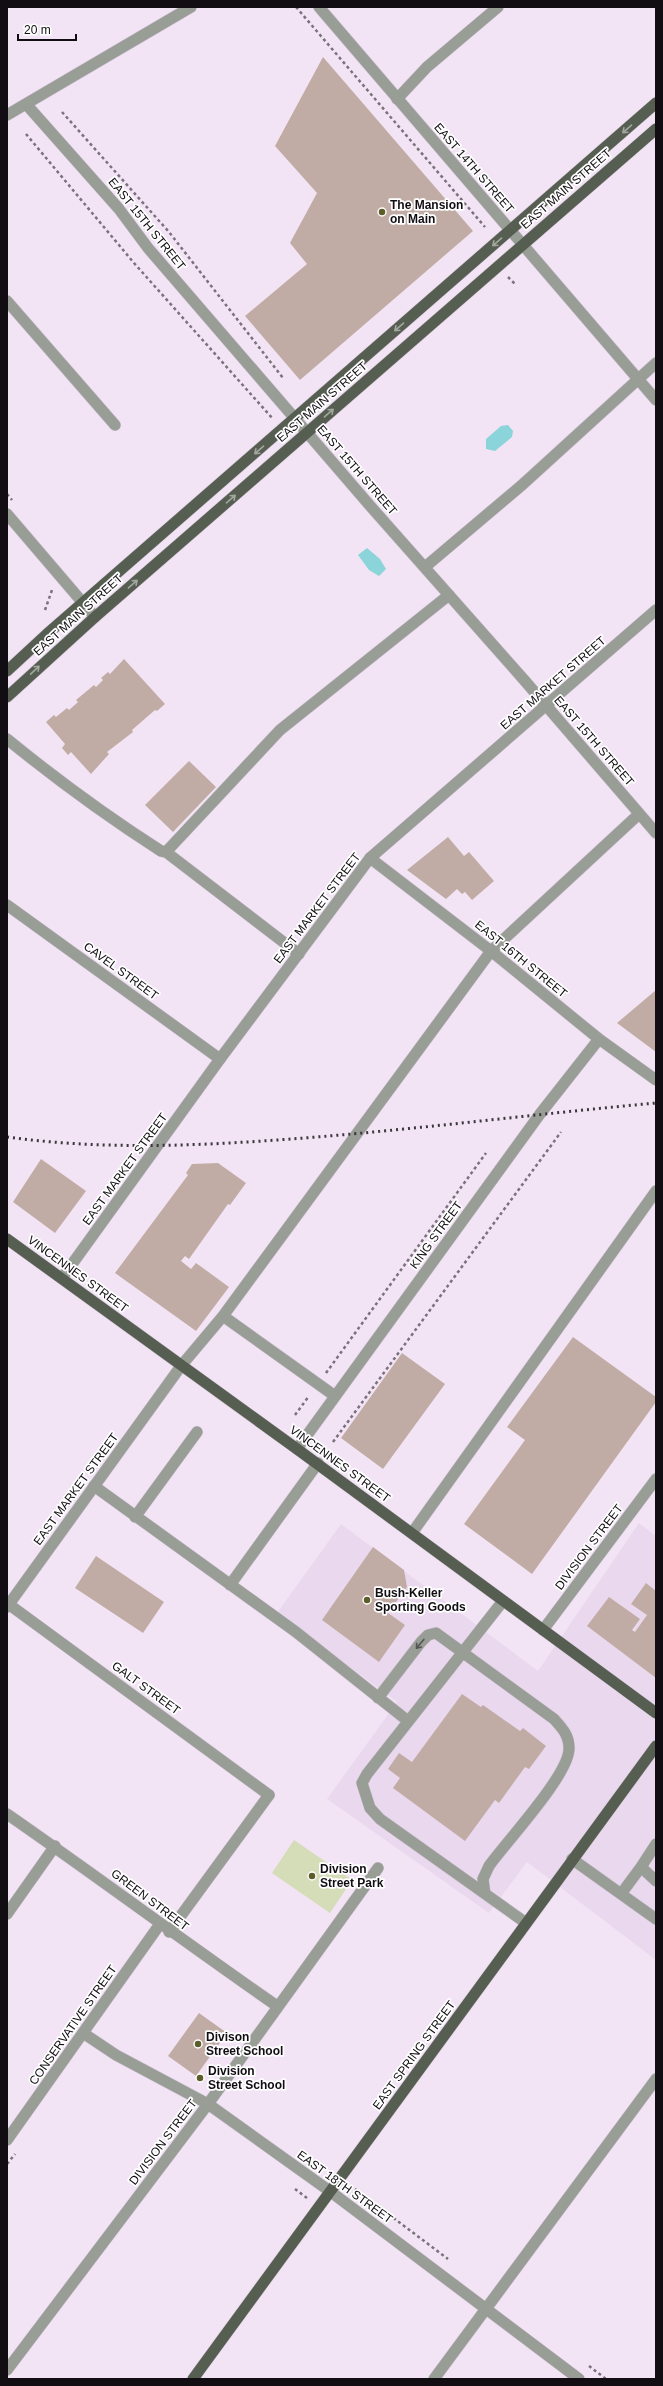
<svg xmlns="http://www.w3.org/2000/svg" width="663" height="2386" font-family="Helvetica,sans-serif">
	<style>
		.built { fill: #ead8ef }
		.green { fill: #d4dcb8 }
		.water { fill: #8ad4da }
		.building { fill: #c1aca5 }
		.lines { fill: none; stroke-linecap: round; stroke-linejoin: round }
		.service-casing { stroke: #cec2d1; stroke-width: 12 }
		.minor-casing { stroke: #cec2d1; stroke-width: 12 }
		.tertiary-casing { stroke: #cec2d1; stroke-width: 12 }
		.primary-casing { stroke: #cec2d1; stroke-width: 12 }
		.path { stroke: #7a717b; stroke-width: 2.5; stroke-dasharray: 3 3; stroke-linecap: butt }
		.service { stroke: #989d96; stroke-width: 11 }
		.minor { stroke: #989d96; stroke-width: 11 }
		.tertiary { stroke: #989d96; stroke-width: 11 }
		.primary { stroke: #565e51; stroke-width: 11 }
		.rail { stroke: #3c363d; stroke-width: 3; stroke-dasharray: 2 4; stroke-linecap: butt }
		.oneway { stroke: #a2a69f }
		.oneway2 { stroke: #545554 }
		.poi-dot { fill: #5c5d29; stroke: #fff; stroke-width: 1.5 }
		.labels { text-anchor: middle; stroke-width: 3.5; stroke-linejoin: round; paint-order: stroke }
		.street-label { font-size: 12px; fill: #110d12; stroke: #fff }
		.poi-label { font-size: 12px; font-weight: bold; fill: #110d12; stroke: #fff; text-anchor: start }
	</style>
	<rect width="100%" height="100%" fill="#f2e4f5"/>
	<path class="built" d="M 639,1523 L 656,1536 L 656,1960 L 527,1862 L 489,1913 L 327,1799 L 397,1702 L 277,1613 L 341,1524 L 538,1671 Z"/>
	<path class="green" d="M 294,1840 L 352,1880 L 330,1913 L 272,1873 Z"/>
	<path class="water" d="M 508,425 L 513,431 L 512,437 L 495,451 L 486,449 L 486,439 L 501,426 Z
		M 367,548 L 380,559 L 386,569 L 379,576 L 369,570 L 358,555 Z"/>
	<path class="building" d="M 323,57 L 473,231 L 300,380 L 245,316 L 307,264 L 290,243 L 317,193 L 275,146 Z
		M 124,659 L 165,704 L 157,711 L 155,710 L 132,730 L 133,732 L 107,752 L 109,754 L 91,774 L 71,752 L 68,755 L 62,748 L 65,744 L 46,722 L 54,715 L 56,717 L 67,708 L 69,710 L 78,702 L 76,700 L 94,685 L 96,687 L 103,680 L 101,678 L 108,672 L 110,674 Z
		M 189,761 L 216,787 L 173,832 L 145,805 Z
		M 448,837 L 464,856 L 469,852 L 494,881 L 472,900 L 465,892 L 462,894 L 457,889 L 446,899 L 407,870 Z
		M 656,990 L 656,1052 L 617,1023 Z
		M 41,1159 L 86,1191 L 55,1233 L 13,1202 Z
		M 218,1163 L 246,1183 L 230,1205 L 228,1204 L 189,1259 L 185,1256 L 181,1261 L 191,1269 L 196,1263 L 229,1287 L 196,1331 L 115,1273 L 188,1175 L 186,1173 L 192,1164 Z
		M 573,1337 L 656,1397 L 656,1402 L 532,1574 L 464,1524 L 525,1440 L 507,1427 Z
		M 402,1353 L 445,1384 L 383,1469 L 341,1438 Z
		M 373,1547 L 404,1570 L 407,1587 L 388,1613 L 405,1625 L 379,1662 L 322,1620 Z
		M 96,1556 L 164,1602 L 143,1633 L 75,1588 Z
		M 646,1583 L 656,1591 L 656,1678 L 587,1626 L 609,1597 L 640,1619 L 632,1630 L 635,1632 L 647,1615 L 631,1604 Z
		M 462,1694 L 481,1707 L 483,1705 L 520,1731 L 523,1728 L 546,1746 L 529,1769 L 525,1767 L 499,1803 L 495,1800 L 465,1841 L 393,1788 L 400,1778 L 388,1769 L 399,1753 L 412,1762 Z
		M 199,2013 L 227,2033 L 196,2076 L 168,2056 Z"/>
	<g class="lines">
		<defs>
			<path id="service" d="M 397,99 L 427,67 L 498,7
				M 7,301 L 115,425
				M 425,567 L 522,485 L 656,363
				M 7,739 C 56,779 108,817 161,851 L 166,852 L 280,730 L 449,595
				M 166,852 L 299,954
				M 223,1316 L 335,1396
				M 181,1366 L 223,1316 L 491,951 L 639,814
				M 94,1486 L 296,1632 L 408,1721
				M 135,1517 L 197,1432
				M 412,1533 L 656,1191
				M 230,1585 L 318,1463
				M 503,1601 L 367,1774 L 362,1783 L 370,1808 L 380,1819 L 526,1923
				M 378,1698 L 421,1642 L 428,1635 L 436,1633 L 554,1719 C 562,1728 569,1735 569,1748 C 570,1774 506,1842 489,1866 L 483,1879 L 485,1894
				M 656,1844 L 641,1867 L 656,1881
				M 572,1859 L 656,1919
				M 621,1894 L 641,1867
				M 7,1914 L 55,1846
				M 169,1932 L 269,1795
				M 434,2379 L 656,2079"/>
			<path id="minor" d="M 319,7 L 656,400
				M 26,104 L 119,209 L 148,248 L 372,508 L 525,681 L 656,833
				M 7,115 L 191,7
				M 7,514 L 95,617
				M 370,858 L 491,951 L 599,1039 L 656,1080
				M 7,905 L 220,1059
				M 297,1449 L 540,1114 L 599,1039
				M 7,1603 L 269,1795
				M 7,1607 L 181,1366
				M 543,1630 L 656,1479
				M 7,1814 C 98,1877 186,1943 277,2006
				M 83,2033 L 116,2055 L 208,2104 L 331,2192 L 579,2379
				M 7,2140 L 160,1924
				M 7,2370 L 208,2104 L 378,1868"/>
			<path id="tertiary" d="M 62,1278 L 220,1059 L 370,858 L 656,610"/>
			<path id="primary" d="M 7,671 L 47,634 L 656,103
				M 7,697 L 95,617 L 656,129
				M 7,1239 L 297,1449 L 656,1713
				M 193,2379 L 656,1746"/>
		</defs>
		<use href="#service" class="service-casing"/>
		<use href="#minor" class="minor-casing"/>
		<use href="#tertiary" class="tertiary-casing"/>
		<use href="#primary" class="primary-casing"/>
		<path class="path" d="M 296,7 L 485,227
			M 62,112 L 169,232 L 283,378
			M 26,134 L 134,263 L 273,419
			M 508,277 L 515,284
			M 7,494 L 12,500
			M 45,610 L 52,590
			M 326,1373 L 486,1153
			M 295,1415 L 309,1396
			M 333,1442 L 561,1132
			M 7,2164 L 15,2154
			M 295,2189 L 307,2198
			M 355,2189 L 448,2259
			M 589,2366 L 606,2379"/>
		<use href="#service" class="service"/>
		<use href="#minor" class="minor"/>
		<use href="#tertiary" class="tertiary"/>
		<use href="#primary" class="primary"/>
		<path class="rail" d="M 7,1137 C 102,1150 196,1146 291,1139 C 413,1130 534,1114 656,1103"/>
	</g>
	<defs><path id="oneway-shaft" d="M-6 0H5M1.5-3L5.5 0L1.5 3" fill="none" stroke-width="1.6" stroke-linecap="round" stroke-linejoin="round"/></defs>
	<g class="oneway">
		<use href="#oneway-shaft" transform="translate(627 129) rotate(139)"/>
		<use href="#oneway-shaft" transform="translate(497 242) rotate(139)"/>
		<use href="#oneway-shaft" transform="translate(399 327) rotate(139)"/>
		<use href="#oneway-shaft" transform="translate(329 413) rotate(-41)"/>
		<use href="#oneway-shaft" transform="translate(259 450) rotate(139)"/>
		<use href="#oneway-shaft" transform="translate(231 499) rotate(-41)"/>
		<use href="#oneway-shaft" transform="translate(133 584) rotate(-41)"/>
		<use href="#oneway-shaft" transform="translate(35 670) rotate(-43)"/>
	</g>
	<use class="oneway2" href="#oneway-shaft" transform="translate(420 1644) rotate(130)"/>
	<g class="poi-dot">
		<circle cx="382" cy="212" r="4"/>
		<circle cx="367" cy="1600" r="4"/>
		<circle cx="312" cy="1876" r="4"/>
		<circle cx="198" cy="2044" r="4"/>
		<circle cx="200" cy="2078" r="4"/>
	</g>
	<g class="labels">
		<g class="street-label">
			<text transform="translate(474 168) rotate(49)" y="4">EAST 14TH STREET</text>
			<text transform="translate(566 189) rotate(-41)" y="4">EAST MAIN STREET</text>
			<text transform="translate(147 224) rotate(51)" y="4">EAST 15TH STREET</text>
			<text transform="translate(322 402) rotate(-41)" y="4">EAST MAIN STREET</text>
			<text transform="translate(357 470) rotate(49)" y="4">EAST 15TH STREET</text>
			<text transform="translate(78 615) rotate(-42)" y="4">EAST MAIN STREET</text>
			<text transform="translate(553 683) rotate(-41)" y="4">EAST MARKET STREET</text>
			<text transform="translate(594 741) rotate(49)" y="4">EAST 15TH STREET</text>
			<text transform="translate(317 908) rotate(-53)" y="4">EAST MARKET STREET</text>
			<text transform="translate(521 959) rotate(39)" y="4">EAST 16TH STREET</text>
			<text transform="translate(121 971) rotate(36)" y="4">CAVEL STREET</text>
			<text transform="translate(125 1169) rotate(-54)" y="4">EAST MARKET STREET</text>
			<text transform="translate(436 1235) rotate(-54)" y="4">KING STREET</text>
			<text transform="translate(78 1274) rotate(36)" y="4">VINCENNES STREET</text>
			<text transform="translate(340 1464) rotate(36)" y="4">VINCENNES STREET</text>
			<text transform="translate(76 1489) rotate(-54)" y="4">EAST MARKET STREET</text>
			<text transform="translate(589 1547) rotate(-53)" y="4">DIVISION STREET</text>
			<text transform="translate(146 1688) rotate(36)" y="4">GALT STREET</text>
			<text transform="translate(150 1900) rotate(37)" y="4">GREEN STREET</text>
			<text transform="translate(73 2025) rotate(-55)" y="4">CONSERVATIVE STREET</text>
			<text transform="translate(414 2055) rotate(-54)" y="4">EAST SPRING STREET</text>
			<text transform="translate(163 2142) rotate(-53)" y="4">DIVISION STREET</text>
			<text transform="translate(345 2187) rotate(36)" y="4">EAST 18TH STREET</text>
		</g>
		<g class="poi-label">
			<text x="390" y="209">The Mansion<tspan x="390" dy="14">on Main</tspan></text>
			<text x="375" y="1597">Bush-Keller<tspan x="375" dy="14">Sporting Goods</tspan></text>
			<text x="320" y="1873">Division<tspan x="320" dy="14">Street Park</tspan></text>
			<text x="206" y="2041">Divison<tspan x="206" dy="14">Street School</tspan></text>
			<text x="208" y="2075">Division<tspan x="208" dy="14">Street School</tspan></text>
		</g>
	</g>
	<rect width="663" height="2386" fill="none" stroke="#110d12" stroke-width="16"/>
	<path d="M18 34v6h58v-6" fill="none" stroke="#110d12" stroke-width="2"/>
	<text x="24" y="34" font-size="12" fill="#110d12" stroke="#ffffff" stroke-width="3" paint-order="stroke">20 m</text>
</svg>
